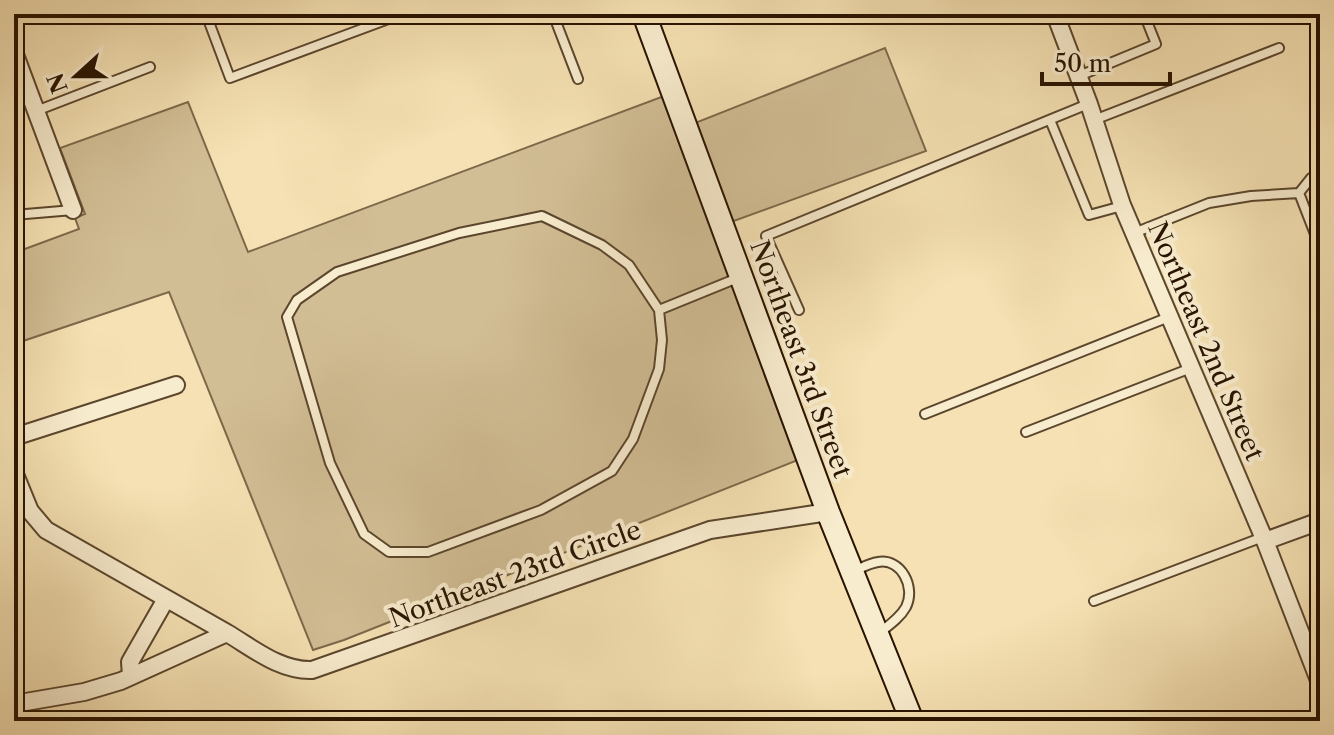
<svg xmlns="http://www.w3.org/2000/svg" width="1334" height="735" font-family="'Libre Caslon Text',serif">
	<style>
		.green { fill: #d2be95; stroke: #7d684a; stroke-width: 2 }
		.lines { fill: none; stroke-linecap: round; stroke-linejoin: round }
		.lane-casing { stroke: #5b462d; stroke-width: 12 }
		.street-casing { stroke: #5b462d; stroke-width: 20 }
		.secondary-casing { stroke: #281300; stroke-width: 26 }
		.lane { stroke: #f8ecce; stroke-width: 8 }
		.street { stroke: #f8ecce; stroke-width: 16 }
		.secondary { stroke: #f8ecce; stroke-width: 22 }
		.labels { text-anchor: middle; stroke-width: 8; stroke-linejoin: round; paint-order: stroke }
		.street-label { font-size: 26px; fill: #281300; stroke: #f8ecce }
	</style>
	<rect width="100%" height="100%" fill="#f5e1b3"/>
	<filter id="stains"><feTurbulence type="fractalNoise" baseFrequency=".0025" numOctaves="4"/><feColorMatrix values="0 0 0 0 .2 0 0 0 0 .09 0 0 0 0 .02 0 0 0 .5 -.17"/></filter>
	<radialGradient id="worn" r=".72"><stop offset=".6" stop-color="#630" stop-opacity="0"/><stop offset="1" stop-color="#630" stop-opacity=".3"/></radialGradient>
	<path class="green" d="M 885,48 L 926,151 L 731,222 L 695,123 Z
		M 664,96 L 798,460 L 344,640 L 313,650 L 169,292 L 14,344 L 14,253 L 79,229 L 75,218 L 85,214 L 60,148 L 188,102 L 248,252 Z"/>
	<g class="lines">
		<defs>
			<path id="lane" d="M 206,14 L 230,78 L 402,14
				M 553,14 L 578,79
				M 1079,76 L 1156,44 L 1144,14
				M 14,101 L 30,94
				M 36,111 L 150,67
				M 1050,120 L 1089,215 L 1122,206
				M 1094,120 L 1279,48
				M 1320,174 L 1311,178 L 1299,193 L 1320,247
				M 14,215 L 73,210
				M 1134,233 L 1209,203 L 1251,196 L 1299,193
				M 659,310 L 662,340 L 659,369 L 633,439 L 612,471 L 541,510 L 428,552 L 389,552 L 364,534 L 330,463 L 287,317 L 297,300 L 337,272 L 459,233 L 542,216 L 602,245 L 629,265 L 659,310 L 740,277
				M 799,310 L 766,236 L 1088,104
				M 925,414 L 1169,317
				M 1026,432 L 1191,368
				M 854,571 C 861,568 870,563 878,562 C 901,558 916,587 906,607 C 900,618 888,626 878,634
				M 1094,601 L 1263,537"/>
			<path id="street" d="M 1055,14 L 1089,104 L 1122,205 L 1265,541 L 1320,683
				M 14,52 L 73,210
				M 14,437 L 176,385
				M 14,472 L 30,511 L 46,530 L 227,633 L 121,681 L 84,692 L 14,704
				M 1265,541 L 1320,521
				M 227,633 C 254,649 280,671 312,670 L 710,530 L 828,512
				M 131,676 L 130,662 L 166,599"/>
			<path id="secondary" d="M 644,14 L 828,512 L 912,721"/>
		</defs>
		<use href="#lane" class="lane-casing"/>
		<use href="#street" class="street-casing"/>
		<use href="#secondary" class="secondary-casing"/>
		<use href="#lane" class="lane"/>
		<use href="#street" class="street"/>
		<use href="#secondary" class="secondary"/>
	</g>
	<g class="labels">
		<g class="street-label">
			<text transform="translate(1206 341) rotate(67)" y="9">Northeast 2nd Street</text>
			<text transform="translate(801 359) rotate(70)" y="9">Northeast 3rd Street</text>
			<text transform="translate(515 574) rotate(-20)" y="9">Northeast 23rd Circle</text>
		</g>
	</g>
	<rect width="1334" height="735" fill="none" stroke="#f5e1b3" stroke-width="48"/>
	<rect x="16" y="16" width="1302" height="703" fill="none" stroke="#281300" stroke-width="4"/>
	<rect x="24" y="24" width="1286" height="687" fill="none" stroke="#281300" stroke-width="2"/>
	<g transform="translate(76 76) rotate(249)" stroke="#f8ecce" stroke-width="6" paint-order="stroke">
	<path d="M0-6L14 30L0 20L-14 30Z" fill="#281300"/>
	<text y="-12" font-size="22" font-weight="bold" text-anchor="middle" fill="#281300">N</text>
	</g>
	<path d="M1042 72v12h128v-12" fill="none" stroke="#281300" stroke-width="4"/>
	<text x="1054" y="72" font-size="24" fill="#281300" stroke="#f8ecce" stroke-width="6" paint-order="stroke">50 m</text>
	<rect width="100%" height="100%" filter="url(#stains)"/>
	<rect width="100%" height="100%" fill="url(#worn)"/>
</svg>
